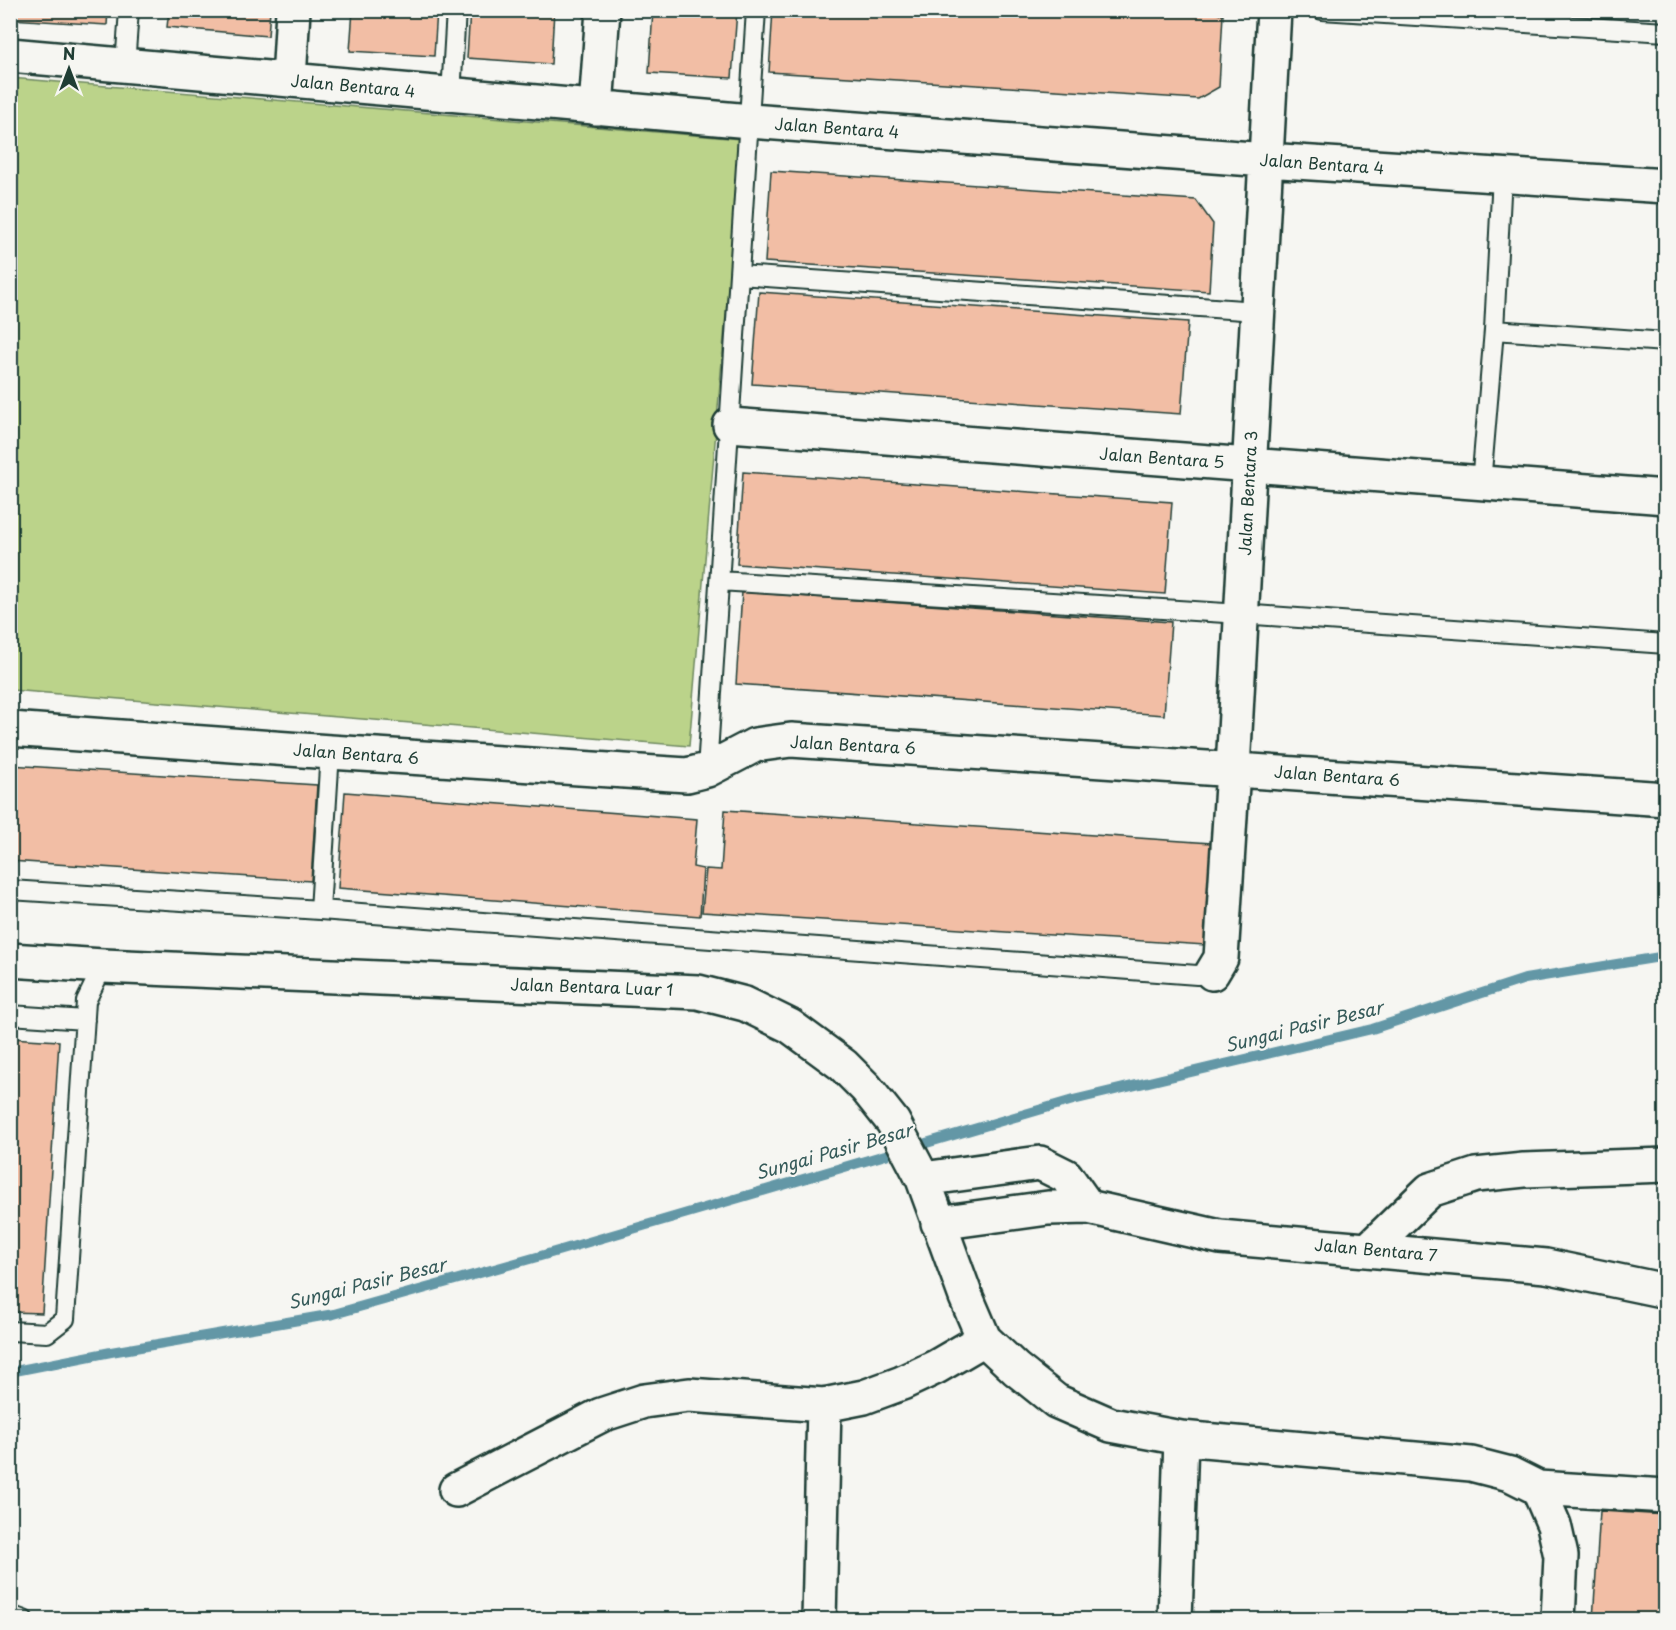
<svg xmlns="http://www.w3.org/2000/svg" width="1676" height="1630" font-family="'Playpen Sans',sans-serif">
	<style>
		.green { fill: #bbd38a; stroke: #6d885f; stroke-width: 1.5 }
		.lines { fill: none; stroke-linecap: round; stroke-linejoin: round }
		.stream { stroke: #6397a6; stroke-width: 10 }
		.building { fill: #f2bea5; stroke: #1f3d34; stroke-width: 1.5 }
		.lane-casing { stroke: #1f3d34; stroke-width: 22 }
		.street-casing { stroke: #1f3d34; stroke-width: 38 }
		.lane { stroke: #f6f6f2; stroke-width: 18 }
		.street { stroke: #f6f6f2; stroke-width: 33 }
		.labels { text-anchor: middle; stroke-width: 4.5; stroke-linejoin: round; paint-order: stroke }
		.street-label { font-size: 16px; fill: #1f3d34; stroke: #f6f6f2 }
		.water-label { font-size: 18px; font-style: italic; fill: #365b5a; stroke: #f6f6f2 }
	</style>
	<rect width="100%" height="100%" fill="#f6f6f2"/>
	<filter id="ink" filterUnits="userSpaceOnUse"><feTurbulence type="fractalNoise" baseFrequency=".0167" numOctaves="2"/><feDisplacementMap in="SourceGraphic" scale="12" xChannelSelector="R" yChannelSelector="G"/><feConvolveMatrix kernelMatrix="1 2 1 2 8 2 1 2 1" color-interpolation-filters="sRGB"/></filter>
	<g filter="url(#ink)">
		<path class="green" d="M 10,78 L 741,139 L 689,746 L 11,690 Z"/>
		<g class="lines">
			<path class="stream" d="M 10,1372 L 111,1352 L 334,1314 L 544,1255 L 1073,1100 L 1372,1029 L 1525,979 L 1666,956"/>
		</g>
		<path class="building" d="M 11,10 L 108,10 L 107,25 L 11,19 Z
			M 169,10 L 270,10 L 268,36 L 167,27 Z
			M 353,10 L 437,10 L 434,56 L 350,51 Z
			M 470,10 L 554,10 L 551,64 L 467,58 Z
			M 653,10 L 737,10 L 732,78 L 649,73 Z
			M 773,10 L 1179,10 L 1223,14 L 1219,87 L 1198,99 L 769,72 Z
			M 771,171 L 1196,200 L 1213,224 L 1209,291 L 765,262 Z
			M 759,292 L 1188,322 L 1181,414 L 752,384 Z
			M 743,472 L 1172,502 L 1165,594 L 737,564 Z
			M 742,592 L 1171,622 L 1164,715 L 736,684 Z
			M 10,765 L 317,785 L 311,881 L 10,861 Z
			M 345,792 L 697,819 L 693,867 L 703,869 L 700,916 L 338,888 Z
			M 725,810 L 1211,843 L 1205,945 L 702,912 L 706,869 L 721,870 Z
			M 10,1038 L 59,1041 L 42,1313 L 10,1312 Z
			M 1600,1511 L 1666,1515 L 1666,1620 L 1593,1620 Z"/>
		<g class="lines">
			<defs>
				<path id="lane" d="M 1322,10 L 1666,32
					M 125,66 L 129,10
					M 451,95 L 456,10
					M 739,275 L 1257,311
					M 1494,330 L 1666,342
					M 1481,484 L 1494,330 L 1502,175
					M 719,581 L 1241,614 L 1666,644
					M 707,770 L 756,10
					M 10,890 L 320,910 L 1197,975 L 1212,973
					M 320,910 L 330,752
					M 10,1015 L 85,1020
					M 10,1331 L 47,1333 L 65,1319 L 86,1001 L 103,966
					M 10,1615 L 24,1620"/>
				<path id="street" d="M 10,55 L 750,121 L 1266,160 L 1666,186
					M 289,80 L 293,10
					M 596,108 L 603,10
					M 730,425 L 1666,497
					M 10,729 L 330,752 L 687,775 L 707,770 L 755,745 L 791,740 L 1666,799
					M 10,960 L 103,966 L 698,992 L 745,1004 L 790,1026 L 843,1065 L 866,1088 L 893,1122 L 923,1179 L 966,1297 L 984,1339 L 1016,1369 L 1056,1401 L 1111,1425 L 1181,1438 L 1471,1464 L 1510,1474 L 1538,1488 L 1666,1496
					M 1212,973 L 1221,958 L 1233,769 L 1274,10
					M 923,1179 L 1040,1163 L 1066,1176 L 1088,1207
					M 938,1223 L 1048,1208 L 1088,1207 L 1220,1237 L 1546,1266 L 1666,1291
					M 1369,1249 L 1430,1190 L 1476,1175 L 1524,1170 L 1666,1165
					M 1538,1488 L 1554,1525 L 1561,1556 L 1558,1620
					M 456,1490 L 601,1415 L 644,1401 L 689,1395 L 824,1405 L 864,1397 L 902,1383 L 936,1367 L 984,1339
					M 819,1620 L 824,1405
					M 1175,1620 L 1181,1438"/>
			</defs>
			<use href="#lane" class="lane-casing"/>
			<use href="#street" class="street-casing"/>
			<use href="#lane" class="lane"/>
			<use href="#street" class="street"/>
		</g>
	</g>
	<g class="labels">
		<g class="street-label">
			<text transform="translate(353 86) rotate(5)" y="6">Jalan Bentara 4</text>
			<text transform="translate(837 128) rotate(4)" y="6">Jalan Bentara 4</text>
			<text transform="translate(1322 164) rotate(4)" y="6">Jalan Bentara 4</text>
			<text transform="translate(1162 458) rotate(4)" y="6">Jalan Bentara 5</text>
			<text transform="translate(1248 493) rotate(-87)" y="6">Jalan Bentara 3</text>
			<text transform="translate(853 745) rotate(3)" y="6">Jalan Bentara 6</text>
			<text transform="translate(356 754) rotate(4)" y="6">Jalan Bentara 6</text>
			<text transform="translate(1337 776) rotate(4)" y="6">Jalan Bentara 6</text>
			<text transform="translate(592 987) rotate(2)" y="6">Jalan Bentara Luar 1</text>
			<text transform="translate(1376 1250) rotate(5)" y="6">Jalan Bentara 7</text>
		</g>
		<g class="water-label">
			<text transform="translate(1304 1027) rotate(-14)" y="6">Sungai Pasir Besar</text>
			<text transform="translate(834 1152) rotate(-16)" y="6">Sungai Pasir Besar</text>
			<text transform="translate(367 1284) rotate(-14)" y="6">Sungai Pasir Besar</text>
		</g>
	</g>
	<rect width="1676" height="1630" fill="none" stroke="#f6f6f2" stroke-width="36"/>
	<rect x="18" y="18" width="1640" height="1594" fill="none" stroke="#1f3d34" stroke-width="2" filter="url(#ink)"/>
	<g transform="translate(69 69)" stroke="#f6f6f2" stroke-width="4.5" paint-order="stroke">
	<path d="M0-4.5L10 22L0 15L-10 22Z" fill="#1f3d34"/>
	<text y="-9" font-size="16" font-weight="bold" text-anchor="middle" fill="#1f3d34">N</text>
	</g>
</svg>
